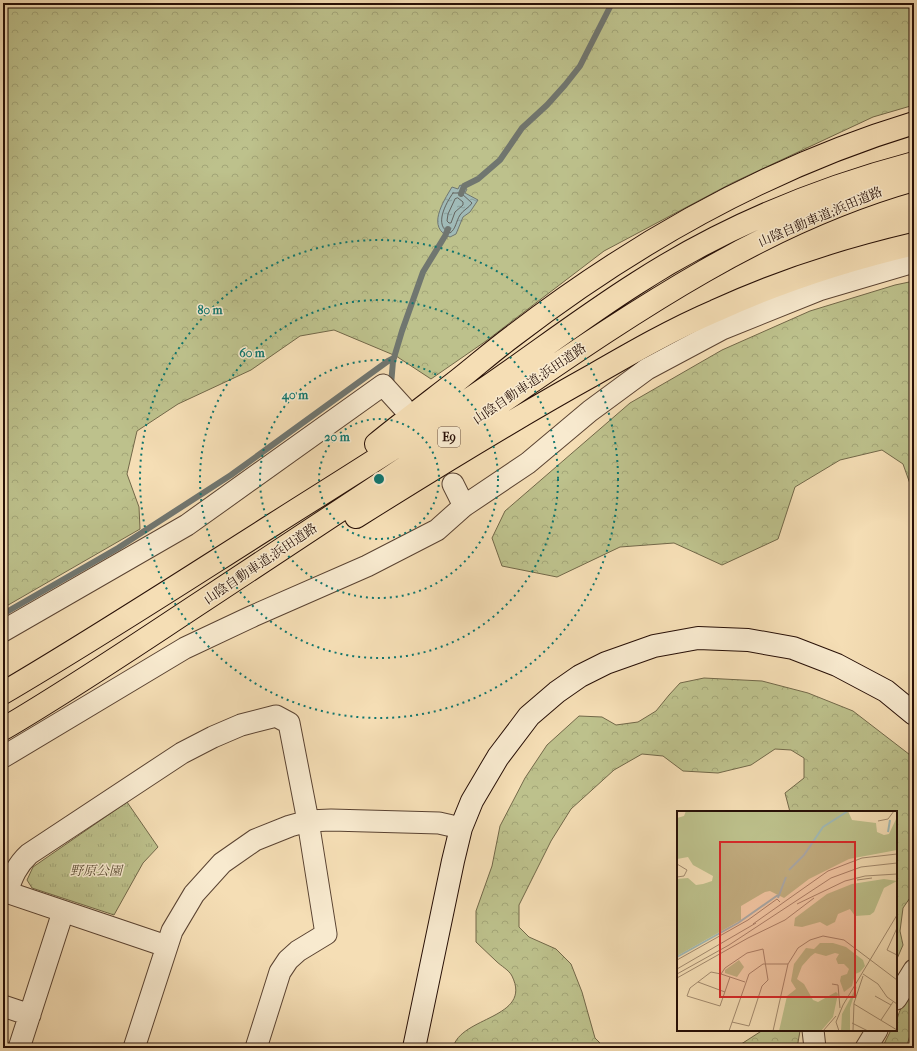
<svg xmlns="http://www.w3.org/2000/svg" width="917" height="1051" font-family="'IM FELL French Canon','Noto Serif JP',serif">
	<style>
		.forest { fill: url(#forest-crowns); stroke: #726849 }
		.park { fill: url(#park-tufts); stroke: #726849 }
		.water { fill: url(#water-ripples); stroke: #707670 }
		.lines { fill: none; stroke-linecap: round; stroke-linejoin: round }
		.shore { stroke: #64645e; stroke-width: 1 }
		.stream { stroke: #707670; stroke-width: 6 }
		.street-casing { stroke: #5a4332; stroke-width: 23 }
		.secondary-casing { stroke: #270f06; stroke-width: 24 }
		.highway-casing { stroke: #270f06; stroke-width: 24 }
		.street { stroke: #f8eacf; stroke-width: 21 }
		.secondary { stroke: #f8eacf; stroke-width: 22 }
		.highway { stroke: #f5deb5; stroke-width: 22 }
		.ring { fill: none; stroke: #0f766e; stroke-width: 2; stroke-dasharray: 2 4 }
		.labels { text-anchor: middle; stroke-width: 3; stroke-linejoin: round; paint-order: stroke }
		.shield { fill: #f8eacf; stroke: #665142; stroke-width: 1 }
		.shield-label { font-size: 12px; font-weight: bold; fill: #270f06 }
		.street-label { font-size: 13px; fill: #270f06; stroke: #f8eacf }
		.park-label { font-size: 13px; font-style: italic; fill: #5c4d35; stroke: #f8eacf }
		.inset-river { fill: none; stroke: #a0bab7; stroke-width: 2 }
		.inset-road { fill: none; stroke: #a38b6f; stroke-width: 1 }
		.view { fill: #d62828; fill-opacity: 0.15; stroke: #d62828; stroke-width: 2 }
		.inset-edge { fill: none; stroke: #270f06; stroke-width: 2 }
		.centre { fill: #0f766e; stroke: #f8eacf; stroke-width: 2 }
		.ring-label { font-size: 12px; text-anchor: middle; font-weight: bold; fill: #0f766e; stroke: #f8eacf; stroke-width: 3; stroke-linejoin: round; paint-order: stroke }
	</style>
	<defs>
		<pattern id="forest-crowns" width="20" height="18" patternUnits="userSpaceOnUse"><rect width="20" height="18" fill="#bdc18c"/><path d="M2 6a3 3 0 1 1 6 0M12 15a3 3 0 1 1 6 0" fill="none" stroke="#a2a577"/></pattern>
		<pattern id="park-tufts" width="24" height="20" patternUnits="userSpaceOnUse"><rect width="24" height="20" fill="#bdc18c"/><path d="M3 7l-1-3M5 7V3M7 7l1-3M15 17l-1-3M17 17v-4M19 17l1-3" fill="none" stroke="#a2a577"/></pattern>
		<pattern id="water-ripples" width="26" height="14" patternUnits="userSpaceOnUse"><rect width="26" height="14" fill="#a0bab7"/><path d="M2 4q2-2 4 0t4 0M15 11q2-2 4 0t4 0" fill="none" stroke="#8a9f9c"/></pattern>
	</defs>
	<rect width="100%" height="100%" fill="#f5deb5"/>
	<filter id="stains"><feTurbulence type="fractalNoise" baseFrequency=".005" numOctaves="4"/><feColorMatrix values="0 0 0 0 .2 0 0 0 0 .09 0 0 0 0 .02 0 0 0 .5 -.17"/></filter>
	<radialGradient id="worn" r=".72"><stop offset=".6" stop-color="#630" stop-opacity="0"/><stop offset="1" stop-color="#630" stop-opacity=".3"/></radialGradient>
	<path class="forest" d="M 3,3 L 914,3 L 914,105 L 873,117 L 732,183 L 604,251 L 486,341 L 431,379 L 396,356 L 334,330 L 300,336 L 251,370 L 178,404 L 137,431 L 127,474 L 139,507 L 140,529 L 3,608 Z
		M 914,281 L 914,495 L 903,464 L 882,450 L 840,460 L 795,487 L 778,539 L 722,565 L 674,543 L 620,547 L 557,577 L 502,566 L 492,538 L 505,511 L 630,403 L 722,350 L 810,311 L 895,285 Z
		M 704,678 L 762,681 L 808,693 L 853,711 L 914,758 L 914,892 L 903,908 L 900,931 L 903,945 L 896,961 L 896,812 L 790,812 L 785,793 L 804,778 L 804,758 L 791,750 L 775,749 L 751,765 L 718,773 L 683,771 L 663,756 L 642,754 L 614,770 L 571,809 L 551,841 L 519,905 L 519,927 L 529,937 L 556,949 L 571,964 L 582,992 L 595,1038 L 605,1048 L 453,1048 C 460,1016 533,1019 512,976 C 509,970 501,966 496,961 C 489,955 483,948 476,942 L 476,911 L 492,866 L 500,826 L 525,778 L 547,745 L 579,716 L 602,717 L 616,725 L 638,722 L 656,711 L 669,695 L 680,683 Z
		M 914,989 L 914,1023 L 906,1048 L 882,1048 L 891,1030 L 896,1030 C 896,1012 904,1003 914,989 Z
		M 763,1030 L 798,1030 L 800,1031 L 797,1048 L 735,1048 Z"/>
	<path class="park" d="M 127,802 L 158,847 L 143,863 L 114,915 L 32,888 L 27,880 L 33,867 Z"/>
	<path class="water" d="M 460,185 L 467,189 L 465,193 L 478,200 L 470,212 L 463,217 L 456,234 L 450,237 C 426,228 443,202 452,187 L 458,189 Z"/>
	<g class="lines">
		<path class="shore" d="M 453,193 L 461,193 L 472,203 C 469,208 463,210 460,215 C 456,221 456,229 450,233 C 433,226 446,203 453,193 Z
			M 458,198 L 463,202 L 463,205 L 455,212 L 451,223 L 449,223 L 447,221 L 448,214 L 455,199 Z"/>
		<path class="stream" d="M 461,194 L 464,186 L 478,179 L 500,160 L 522,128 L 547,105 L 565,85 L 580,66 L 612,3
			M 391,385 L 393,361 L 402,331 L 423,272 L 445,236 L 448,229
			M 3,614 L 118,548 L 231,475 L 388,361 L 394,358"/>
		<defs>
			<path id="street" d="M 453,484 L 464,506
				M 3,631 L 187,525 L 383,385 L 403,407
				M 3,757 L 185,648 L 253,616 L 367,566 L 437,530 L 464,506 L 528,463 L 590,411 L 647,369 L 722,329 L 819,290 L 914,262
				M 3,891 L 166,946
				M 7,892 C 12,877 17,865 29,854 L 182,753 L 213,737 L 241,725 L 276,716 L 289,723 L 308,821 L 326,934 L 298,951 L 288,960 L 280,972 L 256,1048
				M 896,999 L 914,970
				M 3,1006 L 30,1015
				M 813,1030 L 815,1048
				M 19,1048 L 63,912
				M 134,1048 L 172,931 L 194,894 L 222,863 L 255,840 L 290,826 L 308,821 L 331,820 L 439,823 L 461,828
				M 866,1048 L 877,1030"/>
			<path id="secondary" d="M 414,1048 L 453,861 L 461,828 L 472,801 L 498,757 L 529,716 L 557,692 L 580,676 L 606,663 L 654,646 L 698,638 L 748,640 L 793,648 L 837,665 L 886,691 L 914,714"/>
			<path id="highway" d="M 376,444 C 403,422 431,401 458,380 C 477,365 494,350 513,336 C 633,244 769,167 914,123
				M 356,517 C 434,468 512,420 593,375 C 633,352 673,329 715,311 C 778,282 846,260 914,244
				M 3,693 C 95,639 184,581 274,524 C 337,484 400,445 462,404 C 521,365 577,321 637,283 C 722,228 816,189 914,163
				M 3,729 C 73,688 139,643 206,599 C 299,538 391,477 483,415 C 618,323 754,225 914,180"/>
		</defs>
		<use href="#street" class="street-casing"/>
		<use href="#secondary" class="secondary-casing"/>
		<use href="#highway" class="highway-casing"/>
		<use href="#street" class="street"/>
		<use href="#secondary" class="secondary"/>
		<use href="#highway" class="highway"/>
	</g>
	<g class="ring">
		<circle cx="379" cy="479" r="60"/>
		<circle cx="379" cy="479" r="119"/>
		<circle cx="379" cy="479" r="179"/>
		<circle cx="379" cy="479" r="239"/>
	</g>
	<g class="labels">
		<rect class="shield" x="438" y="427" width="22" height="20" rx="3"/>
		<g class="shield-label">
			<text x="449" y="441">E9</text>
		</g>
		<g class="street-label">
			<text transform="translate(820 216) rotate(-23)" y="5">山陰自動車道;浜田道路</text>
			<text transform="translate(529 383) rotate(-34)" y="5">山陰自動車道;浜田道路</text>
			<text transform="translate(260 563) rotate(-34)" y="5">山陰自動車道;浜田道路</text>
		</g>
		<g class="park-label">
			<text x="96" y="875">野原公園</text>
		</g>
	</g>
	<g transform="translate(677 811)">
		<rect width="220" height="220" fill="#f5deb5"/>
		<path d="M 9,0 L 171,0 L 175,9 L 199,12 L 200,21 L 207,24 L 212,23 L 220,6 L 220,39 L 172,48 L 132,68 L 107,87 L 93,80 L 88,81 L 64,95 L 64,109 L 0,145 L 0,68 L 11,67 L 19,74 L 26,73 L 35,70 L 36,65 L 16,54 L 11,46 L 0,48 L 0,7 L 7,5 ZM 207,68 L 220,70 L 207,77 L 197,101 L 193,104 L 178,105 L 173,98 L 161,103 L 158,111 L 150,115 L 143,111 L 125,116 L 117,115 L 118,107 L 150,83 L 175,73 ZM 143,132 L 156,132 L 169,136 L 186,149 L 188,155 L 183,161 L 178,163 L 175,175 L 167,181 L 163,170 L 164,165 L 170,163 L 172,158 L 167,153 L 161,153 L 159,148 L 162,143 L 158,142 L 149,145 L 138,142 L 134,145 L 125,155 L 120,168 L 127,173 L 136,189 L 141,191 L 159,181 L 161,183 L 156,206 L 144,220 L 102,220 L 110,185 L 119,178 L 114,170 L 117,153 L 129,137 L 137,138 ZM 180,175 L 173,197 L 173,220 L 164,220 L 165,203 Z" fill="#bdc18c"/>
		<path d="M 62,149 L 67,156 L 60,166 L 48,162 L 48,159 Z" fill="#bdc18c"/>
		<path class="inset-river" d="M 211,21 L 213,9M 112,59 L 127,44 L 146,16 L 171,0M 101,87 L 109,66M 0,146 L 61,112 L 101,84"/>
		<path class="inset-road" d="M 201,10 L 211,8 L 217,0M 0,53 L 10,59 L 7,65 L 0,66M 180,69 L 195,67M 120,93 L 168,70 L 188,65 L 220,63M 76,113 L 151,60 L 185,47 L 220,43M 220,117 L 210,139 L 220,144M 0,149 L 71,109 L 100,88 L 103,91M 0,158 L 79,112M 0,163 L 52,134 L 154,67 L 184,56 L 220,52M 44,163 L 48,157 L 70,142 L 86,138 L 91,169 L 85,175 L 72,215 L 55,211M 186,163 L 201,173 L 210,186 L 220,193M 53,166 L 43,195 L 10,185 L 13,177 L 34,161 L 44,163 L 68,171M 0,167 L 71,127 L 108,109 L 137,87M 21,171 L 48,181M 155,173 L 161,174 L 163,197M 198,185 L 214,194M 177,193 L 220,219M 204,209 L 216,191M 175,212 L 191,220M 52,220 L 72,163 L 86,153 L 111,153M 96,220 L 111,153 L 121,137 L 133,129 L 146,125 L 167,129 L 220,169M 146,220 L 159,205M 162,220 L 159,211 L 166,194 L 220,104M 176,220 L 177,192 L 186,165"/>
		<path class="view" d="M 43,31 L 178,31 L 178,186 L 43,186 Z"/>
		<rect width="220" height="220" class="inset-edge"/>
	</g>
	<circle cx="379" cy="479" r="6" class="centre"/>
	<g class="ring-label">
		<text x="210" y="314">80 m</text>
		<text x="252" y="357">60 m</text>
		<text x="295" y="399">40 m</text>
		<text x="337" y="441">20 m</text>
	</g>
	<rect width="917" height="1051" fill="none" stroke="#f5deb5" stroke-width="16"/>
	<rect x="4" y="4" width="909" height="1043" fill="none" stroke="#270f06" stroke-width="2"/>
	<rect x="8" y="8" width="901" height="1035" fill="none" stroke="#270f06"/>
	<rect width="100%" height="100%" filter="url(#stains)"/>
	<rect width="100%" height="100%" fill="url(#worn)"/>
</svg>
